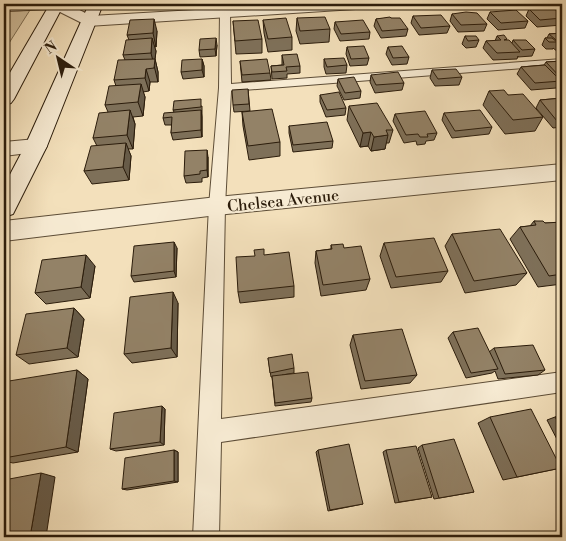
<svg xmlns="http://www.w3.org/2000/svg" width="566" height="541" font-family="'Libre Bodoni',serif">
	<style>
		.green { fill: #d1bf9d; stroke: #7e6e54 }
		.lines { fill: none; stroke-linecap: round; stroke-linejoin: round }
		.lane-casing { stroke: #5d4d37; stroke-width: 2 }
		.street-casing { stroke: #5d4d37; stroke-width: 2 }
		.secondary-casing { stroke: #2b1c0b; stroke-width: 2 }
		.lane { fill: #f7ebd3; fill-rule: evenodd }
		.street { fill: #f7ebd3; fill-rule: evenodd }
		.secondary { fill: #f7ebd3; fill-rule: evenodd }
		.wall { fill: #7e7059; stroke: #2b1c0b }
		.shaded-wall { fill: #675b48; stroke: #2b1c0b }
		.building { fill: #938267; stroke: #2b1c0b }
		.labels { text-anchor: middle; stroke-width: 4; stroke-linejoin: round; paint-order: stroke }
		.street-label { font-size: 16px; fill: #2b1c0b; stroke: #f7ebd3 }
	</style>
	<rect width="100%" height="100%" fill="#f3e0bb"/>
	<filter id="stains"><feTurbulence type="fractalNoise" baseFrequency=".004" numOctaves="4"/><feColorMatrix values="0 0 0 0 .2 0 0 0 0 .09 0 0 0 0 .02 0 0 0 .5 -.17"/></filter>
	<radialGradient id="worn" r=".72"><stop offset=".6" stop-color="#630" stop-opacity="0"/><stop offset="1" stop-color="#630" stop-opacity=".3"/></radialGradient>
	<path class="green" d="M 30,10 L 4,51 L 4,12 Z"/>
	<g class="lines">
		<defs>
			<path id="lane" d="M 225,10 L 230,13 L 231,84 L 562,59 L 562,65 L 231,91 L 225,206 L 221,419 L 562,372 L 562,392 L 221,442 L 219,537 L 193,537 L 209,206 L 219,88 L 220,13 Z"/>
			<path id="street" d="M 4,4 L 68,4 L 91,16 L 301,4 L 378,4 L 376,7 L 371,8 L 88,26 L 54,9 L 4,11 Z
				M 36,139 L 44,141 L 47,146 L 44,151 L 4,156 L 4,142 Z
				M 562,164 L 562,180 L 217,215 L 4,241 L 4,221 L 217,197 Z"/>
			<path id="secondary" d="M 50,4 L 64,4 L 14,99 L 11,103 L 4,105 L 4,83 Z
				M 89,4 L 103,4 L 47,146 L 13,214 L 4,217 L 4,186 L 25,146 Z"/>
		</defs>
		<use href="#lane" class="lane-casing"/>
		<use href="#street" class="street-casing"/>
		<use href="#secondary" class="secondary-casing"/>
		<use href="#lane" class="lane"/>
		<use href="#street" class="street"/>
		<use href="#secondary" class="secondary"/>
	</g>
	<path class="wall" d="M 562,6 L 562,25 L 537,27 L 526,16 L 529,9 L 535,9 L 536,7 L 559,12 Z
		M 490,12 L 528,21 L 525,28 L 498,30 L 487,19 Z
		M 452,14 L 487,24 L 484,31 L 458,32 L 450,21 Z
		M 413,16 L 450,26 L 447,33 L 419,35 L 411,23 Z
		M 297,18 L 330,29 L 329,42 L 300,44 L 296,31 Z
		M 391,18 L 408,29 L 406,36 L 381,38 L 374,26 L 376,19 Z
		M 263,20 L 292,37 L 292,50 L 268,52 L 264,33 Z
		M 233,21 L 262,39 L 262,53 L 236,54 Z
		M 335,22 L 370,32 L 369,39 L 340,41 L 334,29 Z
		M 157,31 L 156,47 L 154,47 L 156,51 L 155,59 L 158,72 L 158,82 L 150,82 L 149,91 L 143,92 L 145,97 L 143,116 L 133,117 L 135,124 L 133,149 L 128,149 L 131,156 L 129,180 L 92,184 L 84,171 L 97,146 L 93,138 L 108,112 L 105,105 L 116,86 L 114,80 L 125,60 L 123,55 L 129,40 L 127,35 Z
		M 562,33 L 562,52 L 558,52 L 553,48 L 553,49 L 546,49 L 542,45 L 545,38 L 547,38 L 549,34 Z
		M 465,36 L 479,40 L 476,47 L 466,48 L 462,44 Z
		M 497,36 L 507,40 L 512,43 L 513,40 L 535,49 L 532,56 L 518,57 L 518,56 L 517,59 L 493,60 L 483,48 L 486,41 L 495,41 Z
		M 217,45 L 216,56 L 200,57 L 199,50 Z
		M 347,47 L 369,58 L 367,65 L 350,66 L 346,54 Z
		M 388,47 L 409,57 L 407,64 L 392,65 L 386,54 Z
		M 282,55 L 300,66 L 300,73 L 287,74 L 287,78 L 272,79 L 271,66 L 282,65 Z
		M 202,59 L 204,66 L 204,77 L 183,79 L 181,72 Z
		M 324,59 L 347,65 L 346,73 L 326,74 L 324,67 Z
		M 240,61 L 270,73 L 271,80 L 242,82 Z
		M 562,61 L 562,85 L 558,85 L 556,88 L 531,90 L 517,74 L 521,67 L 544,65 L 546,62 Z
		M 432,70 L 462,77 L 459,85 L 435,86 L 430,78 Z
		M 371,75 L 404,83 L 402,90 L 375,93 L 370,82 Z
		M 338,79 L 361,91 L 360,98 L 344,100 L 337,86 Z
		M 248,89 L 250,111 L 234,112 L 233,105 Z
		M 489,91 L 508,95 L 543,117 L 535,131 L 505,134 L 483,105 Z
		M 320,95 L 346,108 L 345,115 L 326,117 L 320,102 Z
		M 562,98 L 562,127 L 553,128 L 536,108 L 540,100 Z
		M 202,106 L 202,137 L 173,140 L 171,133 L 172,125 L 165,125 L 163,118 L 174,112 L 173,110 Z
		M 349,106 L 393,130 L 389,143 L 386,143 L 385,149 L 371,151 L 368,146 L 360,147 L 347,120 Z
		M 242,112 L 280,142 L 280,156 L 249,160 L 243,126 Z
		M 444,113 L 492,127 L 489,134 L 452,138 L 442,120 Z
		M 395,114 L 437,133 L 434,140 L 426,141 L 425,144 L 417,145 L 416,141 L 404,143 L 393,121 Z
		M 289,126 L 333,141 L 332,148 L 293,152 L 289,133 Z
		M 208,157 L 208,177 L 202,178 L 202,182 L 186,183 L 184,176 Z
		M 534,221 L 545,223 L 562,223 L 562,284 L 538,287 L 510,239 L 520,227 L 530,226 Z
		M 452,234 L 527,273 L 516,285 L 465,293 L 445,246 Z
		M 384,243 L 448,271 L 441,282 L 391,288 L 380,256 Z
		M 331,245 L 344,248 L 370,279 L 366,290 L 321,296 L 315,263 L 316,251 L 331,249 Z
		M 177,248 L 176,277 L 134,282 L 131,276 Z
		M 264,255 L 294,286 L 294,297 L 240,303 L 238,292 Z
		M 95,266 L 90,298 L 46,304 L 35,293 Z
		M 178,303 L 177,357 L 132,363 L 124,354 Z
		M 74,308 L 84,319 L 78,357 L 29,364 L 16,355 Z
		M 453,332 L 489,352 L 494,348 L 545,370 L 538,375 L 498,379 L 495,371 L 492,373 L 466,378 L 448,338 Z
		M 353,335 L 417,375 L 410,383 L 361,389 L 350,345 Z
		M 268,358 L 294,368 L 294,373 L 282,375 L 312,398 L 311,402 L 275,406 L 272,377 L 271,377 Z
		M 77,370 L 88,379 L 78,452 L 13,463 L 4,461 L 4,430 L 5,426 L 4,426 L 4,402 Z
		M 165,409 L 164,445 L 116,451 L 110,449 Z
		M 562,415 L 562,449 L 547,420 L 555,417 Z
		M 490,417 L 561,468 L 503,480 L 478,423 Z
		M 422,445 L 474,492 L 434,499 L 418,448 Z
		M 174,450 L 178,452 L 178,482 L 127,490 L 122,489 Z
		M 318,450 L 363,504 L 328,511 L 316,452 Z
		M 386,450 L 432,497 L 395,503 L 383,452 Z"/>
	<path class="shaded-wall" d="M 154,19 L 157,31 L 156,47 L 153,33 Z
		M 152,38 L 156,51 L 155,59 L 158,72 L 158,82 L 151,53 Z
		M 216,38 L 217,45 L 216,56 L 215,49 Z
		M 202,59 L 204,66 L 204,77 L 202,70 Z
		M 146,69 L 150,82 L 149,91 L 145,78 Z
		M 141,84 L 145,97 L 143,116 L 138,102 Z
		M 130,110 L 135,124 L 133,149 L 127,135 Z
		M 201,110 L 202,117 L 202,137 L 201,130 Z
		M 371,132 L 368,146 L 360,147 L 363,133 Z
		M 388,135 L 385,149 L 371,151 L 374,137 Z
		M 126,143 L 131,156 L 129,180 L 123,167 Z
		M 207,150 L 208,157 L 208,177 L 207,170 Z
		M 174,242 L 177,248 L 176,277 L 174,271 Z
		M 86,255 L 95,266 L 90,298 L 81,287 Z
		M 173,292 L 178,303 L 177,357 L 171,348 Z
		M 74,308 L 84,319 L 78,357 L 67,348 Z
		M 77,370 L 88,379 L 78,452 L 66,447 Z
		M 162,406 L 165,409 L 164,445 L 160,442 Z
		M 174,450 L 178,452 L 178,482 L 174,481 Z
		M 41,473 L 55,477 L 46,537 L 30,537 Z"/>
	<path class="building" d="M 536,7 L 553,8 L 562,15 L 562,18 L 540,20 L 529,9 L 538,9 Z
		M 516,10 L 528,21 L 501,23 L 490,12 Z
		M 466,12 L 477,13 L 487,24 L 461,25 L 452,14 Z
		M 441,15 L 450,26 L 421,28 L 413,16 Z
		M 325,17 L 330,29 L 300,31 L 297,18 Z
		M 390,17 L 391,18 L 400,18 L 408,29 L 382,31 L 376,19 Z
		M 286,18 L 292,37 L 268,39 L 263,20 Z
		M 154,19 L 153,33 L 127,35 L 130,20 Z
		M 258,20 L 262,39 L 235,41 L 233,21 Z
		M 363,20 L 370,32 L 341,34 L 335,22 Z
		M 562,33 L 562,45 L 549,34 Z
		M 504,35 L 507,39 L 504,40 L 509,40 L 520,52 L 497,53 L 486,41 L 501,40 L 497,36 Z
		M 465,36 L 476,36 L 479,40 L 468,41 Z
		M 152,38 L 151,53 L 123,55 L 126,40 Z
		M 216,38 L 215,49 L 199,50 L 200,39 Z
		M 545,38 L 552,38 L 557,42 L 549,42 Z
		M 513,40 L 526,40 L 535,49 L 522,50 Z
		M 364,46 L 369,58 L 351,59 L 347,47 Z
		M 402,46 L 409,57 L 393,58 L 388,47 Z
		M 297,54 L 300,66 L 286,67 L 287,71 L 272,72 L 271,66 L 284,65 L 282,55 Z
		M 344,58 L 347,65 L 327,67 L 324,59 Z
		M 155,59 L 154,68 L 146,69 L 145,78 L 114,80 L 118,60 Z
		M 202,59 L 202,70 L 181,72 L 182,60 Z
		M 267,59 L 270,73 L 242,75 L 240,61 Z
		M 562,61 L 562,78 L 561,78 L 546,62 Z
		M 545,65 L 561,81 L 535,83 L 521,67 Z
		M 456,69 L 462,77 L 438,79 L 432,70 Z
		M 398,72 L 404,83 L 376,85 L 371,75 Z
		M 354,77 L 361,91 L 345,93 L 338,79 Z
		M 141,84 L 138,102 L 105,105 L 109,86 Z
		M 248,89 L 249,104 L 233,105 L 232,90 Z
		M 504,90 L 508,95 L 523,94 L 543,117 L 513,120 L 489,91 Z
		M 339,92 L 346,108 L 327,110 L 320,95 Z
		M 562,98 L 562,120 L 557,121 L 540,100 Z
		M 201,99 L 201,107 L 173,110 L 174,101 Z
		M 377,103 L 393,130 L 386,130 L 388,135 L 374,137 L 371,132 L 363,133 L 349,106 Z
		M 272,109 L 280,142 L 248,146 L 242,112 Z
		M 130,110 L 127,135 L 93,138 L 99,113 Z
		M 201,110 L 201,130 L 171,133 L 172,117 L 163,118 L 164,113 Z
		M 480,110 L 492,127 L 455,131 L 444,113 Z
		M 425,111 L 437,133 L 427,134 L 428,137 L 420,137 L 418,134 L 406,135 L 395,114 Z
		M 327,122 L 333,141 L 293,145 L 289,126 Z
		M 126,143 L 123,167 L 84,171 L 91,146 Z
		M 207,150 L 207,170 L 200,171 L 200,174 L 184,176 L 185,151 Z
		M 534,221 L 543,221 L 545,223 L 562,222 L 562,274 L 549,276 L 520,227 L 536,225 Z
		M 500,229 L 527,273 L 474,281 L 452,234 Z
		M 434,238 L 448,271 L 396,277 L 384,243 Z
		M 174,242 L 174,271 L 131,276 L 134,246 Z
		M 343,244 L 344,248 L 361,246 L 370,279 L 323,285 L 316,251 L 332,249 L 331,245 Z
		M 264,249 L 264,255 L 289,252 L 294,286 L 238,292 L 236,257 L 255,256 L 254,250 Z
		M 86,255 L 81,287 L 35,293 L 42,260 Z
		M 173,292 L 171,348 L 124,354 L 130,297 Z
		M 74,308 L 67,348 L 16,355 L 26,314 Z
		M 478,328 L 498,369 L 471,373 L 453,332 Z
		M 402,329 L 417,375 L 365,381 L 353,335 Z
		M 533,345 L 545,370 L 505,374 L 494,348 Z
		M 292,354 L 294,368 L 270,373 L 268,358 Z
		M 77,370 L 66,447 L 4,458 L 4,430 L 6,423 L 4,423 L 4,402 L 9,381 Z
		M 308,372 L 312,398 L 275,403 L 272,376 Z
		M 162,406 L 160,442 L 110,449 L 114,413 Z
		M 531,409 L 561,468 L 517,477 L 490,417 Z
		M 562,415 L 562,429 L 555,417 Z
		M 454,439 L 474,492 L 439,498 L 422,445 Z
		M 349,444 L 363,504 L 330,510 L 318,450 Z
		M 416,446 L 432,497 L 399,502 L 386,450 Z
		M 174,450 L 174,481 L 122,489 L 125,458 Z
		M 41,473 L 30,537 L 4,537 L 4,480 Z"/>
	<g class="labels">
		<g class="street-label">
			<text transform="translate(283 200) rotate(-6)" y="6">Chelsea Avenue</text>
		</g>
	</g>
	<rect width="566" height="541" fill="none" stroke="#f3e0bb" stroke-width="20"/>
	<rect x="5" y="5" width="556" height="531" fill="none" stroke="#2b1c0b" stroke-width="2.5"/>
	<rect x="10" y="10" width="546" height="521" fill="none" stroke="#2b1c0b"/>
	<g transform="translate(58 58) rotate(325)" stroke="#f7ebd3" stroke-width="4" paint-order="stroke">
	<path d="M0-4L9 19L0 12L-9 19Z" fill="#2b1c0b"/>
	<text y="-8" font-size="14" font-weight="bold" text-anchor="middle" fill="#2b1c0b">N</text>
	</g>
	<rect width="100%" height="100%" filter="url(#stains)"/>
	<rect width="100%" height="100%" fill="url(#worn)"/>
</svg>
